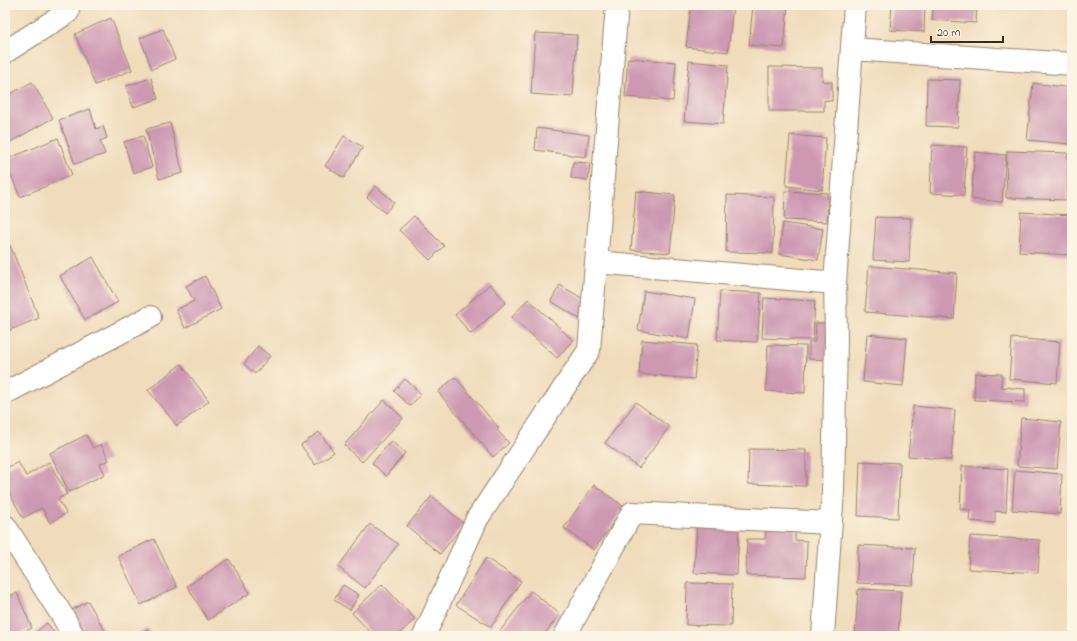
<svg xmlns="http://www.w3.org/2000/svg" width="1077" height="641" font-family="'Indie Flower',sans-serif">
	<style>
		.building { fill: #cc98b2 }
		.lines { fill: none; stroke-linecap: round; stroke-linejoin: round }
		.minor-casing { stroke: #96826c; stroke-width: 24 }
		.minor { stroke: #fff; stroke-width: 22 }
	</style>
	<rect width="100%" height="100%" fill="#fcf5e5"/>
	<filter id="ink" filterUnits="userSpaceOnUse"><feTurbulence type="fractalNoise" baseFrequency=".025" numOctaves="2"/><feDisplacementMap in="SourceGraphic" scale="8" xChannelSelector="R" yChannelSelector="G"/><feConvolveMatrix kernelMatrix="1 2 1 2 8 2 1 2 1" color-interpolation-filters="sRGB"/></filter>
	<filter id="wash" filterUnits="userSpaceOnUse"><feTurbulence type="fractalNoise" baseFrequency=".012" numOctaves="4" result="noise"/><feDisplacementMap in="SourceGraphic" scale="16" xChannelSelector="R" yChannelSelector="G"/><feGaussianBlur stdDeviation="0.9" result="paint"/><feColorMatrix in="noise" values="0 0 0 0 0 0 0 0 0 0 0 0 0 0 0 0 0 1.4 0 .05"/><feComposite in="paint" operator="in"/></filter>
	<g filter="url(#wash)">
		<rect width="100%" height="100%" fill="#f0dbba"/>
		<g id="blocks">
			<path class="building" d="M 691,5 L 733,5 L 728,52 L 686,47 Z
				M 753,5 L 788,6 L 784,48 L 749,45 Z
				M 892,5 L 925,5 L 924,32 L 890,30 Z
				M 934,5 L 977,5 L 976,23 L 932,20 Z
				M 111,18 L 132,70 L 95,85 L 75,34 Z
				M 163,29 L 175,59 L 152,69 L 140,38 Z
				M 535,33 L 577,35 L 573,97 L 531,94 Z
				M 628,58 L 676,62 L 673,101 L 625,97 Z
				M 689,61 L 728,65 L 723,124 L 684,121 Z
				M 769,67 L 822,68 L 822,81 L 832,82 L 832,101 L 824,100 L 824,111 L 769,111 Z
				M 151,78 L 158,99 L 133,107 L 126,86 Z
				M 927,79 L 960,80 L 958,127 L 926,126 Z
				M 32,82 L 53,118 L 5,145 L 5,97 Z
				M 1033,83 L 1072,88 L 1072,114 L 1069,144 L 1027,140 Z
				M 90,109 L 96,129 L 103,126 L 107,138 L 100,141 L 105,154 L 75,164 L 59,120 Z
				M 170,123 L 183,173 L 159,179 L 146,129 Z
				M 537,128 L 589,135 L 586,157 L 535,150 Z
				M 790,135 L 826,138 L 822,190 L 786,186 Z
				M 143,136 L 152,167 L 133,173 L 124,142 Z
				M 344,136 L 363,147 L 344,178 L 325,166 Z
				M 58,138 L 72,175 L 20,197 L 5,160 Z
				M 932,145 L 967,147 L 964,195 L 930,193 Z
				M 1007,151 L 1068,153 L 1067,200 L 1006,198 Z
				M 975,152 L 1006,155 L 1002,202 L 971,199 Z
				M 573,162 L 590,163 L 588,180 L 571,178 Z
				M 376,186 L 394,202 L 385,213 L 367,197 Z
				M 636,191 L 675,195 L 670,253 L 631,250 Z
				M 785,191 L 828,193 L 827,222 L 784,220 Z
				M 727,195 L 774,197 L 773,253 L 726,252 Z
				M 1021,212 L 1072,215 L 1072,255 L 1019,252 Z
				M 414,216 L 444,246 L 430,260 L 399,230 Z
				M 876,217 L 911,218 L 909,262 L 873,260 Z
				M 783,223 L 823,229 L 818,260 L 779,254 Z
				M 10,245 L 39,318 L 5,332 L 5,247 Z
				M 93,257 L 118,302 L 85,320 L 60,276 Z
				M 869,266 L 957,273 L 954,319 L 865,312 Z
				M 205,276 L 221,309 L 185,328 L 176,310 L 194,301 L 186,286 Z
				M 490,284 L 506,302 L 471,334 L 455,315 Z
				M 560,285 L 590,303 L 580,319 L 551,301 Z
				M 644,291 L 695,299 L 689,339 L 638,330 Z
				M 720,291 L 761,293 L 757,342 L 717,340 Z
				M 764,298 L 815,301 L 813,340 L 762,338 Z
				M 528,299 L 573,340 L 557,358 L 512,317 Z
				M 816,323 L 830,323 L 828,360 L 809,359 L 809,342 L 815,342 Z
				M 867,334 L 907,338 L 903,386 L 863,382 Z
				M 1012,338 L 1060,342 L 1057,383 L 1009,379 Z
				M 642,340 L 697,345 L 694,379 L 639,374 Z
				M 768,345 L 806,346 L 805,393 L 766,391 Z
				M 258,346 L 270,356 L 255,374 L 244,364 Z
				M 181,364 L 209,401 L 177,426 L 148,390 Z
				M 975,373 L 1002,374 L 1001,387 L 1025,389 L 1025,402 L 974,400 Z
				M 455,377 L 499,428 L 497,430 L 509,443 L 493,457 L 438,392 Z
				M 405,379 L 421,394 L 410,406 L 394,391 Z
				M 384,400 L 403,418 L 362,462 L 344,445 Z
				M 636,402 L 669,427 L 639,468 L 605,443 Z
				M 913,406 L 955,410 L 951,460 L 908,456 Z
				M 1021,418 L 1061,422 L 1057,469 L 1017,466 Z
				M 319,432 L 334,452 L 315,465 L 301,445 Z
				M 86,435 L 93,448 L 101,444 L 109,460 L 100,464 L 105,474 L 69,492 L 50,453 Z
				M 391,441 L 405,453 L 386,476 L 372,463 Z
				M 749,449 L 806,450 L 806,486 L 748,484 Z
				M 860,461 L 900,463 L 898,518 L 858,516 Z
				M 18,462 L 26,476 L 49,462 L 67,494 L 58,499 L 66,513 L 50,523 L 42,508 L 23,518 L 5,485 L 5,469 Z
				M 962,466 L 1008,469 L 1006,512 L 995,511 L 995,523 L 969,521 L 970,510 L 960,509 Z
				M 1015,470 L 1062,474 L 1060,514 L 1012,510 Z
				M 594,485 L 624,507 L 594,550 L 564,528 Z
				M 432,496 L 464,524 L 440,554 L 407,526 Z
				M 697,523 L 739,525 L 737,575 L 694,573 Z
				M 370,524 L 398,544 L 365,588 L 338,567 Z
				M 766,524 L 795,525 L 795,540 L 807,541 L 806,577 L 746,575 L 747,539 L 765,539 Z
				M 970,536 L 1040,540 L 1038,573 L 968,569 Z
				M 154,539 L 177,587 L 141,605 L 118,556 Z
				M 858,545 L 915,548 L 913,585 L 857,583 Z
				M 486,558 L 521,581 L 491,627 L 456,605 Z
				M 229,559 L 250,593 L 208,620 L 187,586 Z
				M 687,583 L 732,584 L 731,626 L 686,625 Z
				M 382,584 L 415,619 L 397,636 L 374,636 L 352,613 Z
				M 343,585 L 359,595 L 350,610 L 334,600 Z
				M 858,589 L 901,591 L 898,636 L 855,636 Z
				M 531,591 L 560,614 L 543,636 L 499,636 L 497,635 Z
				M 17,593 L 32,628 L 14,636 L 5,636 L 5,598 Z
				M 88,601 L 105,631 L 97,636 L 84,636 L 70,611 Z
				M 47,623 L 57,636 L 38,636 L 35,633 Z
				M 148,629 L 152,636 L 134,636 Z
				M 685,632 L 731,635 L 731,636 L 685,636 Z"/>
		</g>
	</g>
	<g filter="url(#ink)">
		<use href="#blocks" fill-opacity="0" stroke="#96826c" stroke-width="1"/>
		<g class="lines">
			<defs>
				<path id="minor" d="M 852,49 L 1072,64
					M 5,52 L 68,12 L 65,5
					M 596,262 L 835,283
					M 5,393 L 150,317
					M 5,526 L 65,620 L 73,636
					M 424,636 L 477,519 L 589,350 L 617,5
					M 565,636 L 632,513 L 830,523
					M 823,636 L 833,491 L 836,340 L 835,283 L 855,5"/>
			</defs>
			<use href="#minor" class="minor-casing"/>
			<use href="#minor" class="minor"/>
		</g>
	</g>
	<rect width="1077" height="641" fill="none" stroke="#fcf5e5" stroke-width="20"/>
	<path d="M931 36v6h72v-6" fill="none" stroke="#3b2a1e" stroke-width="2"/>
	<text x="937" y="36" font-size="12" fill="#3b2a1e" stroke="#fcf5e5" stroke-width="3" paint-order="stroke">20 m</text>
</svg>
